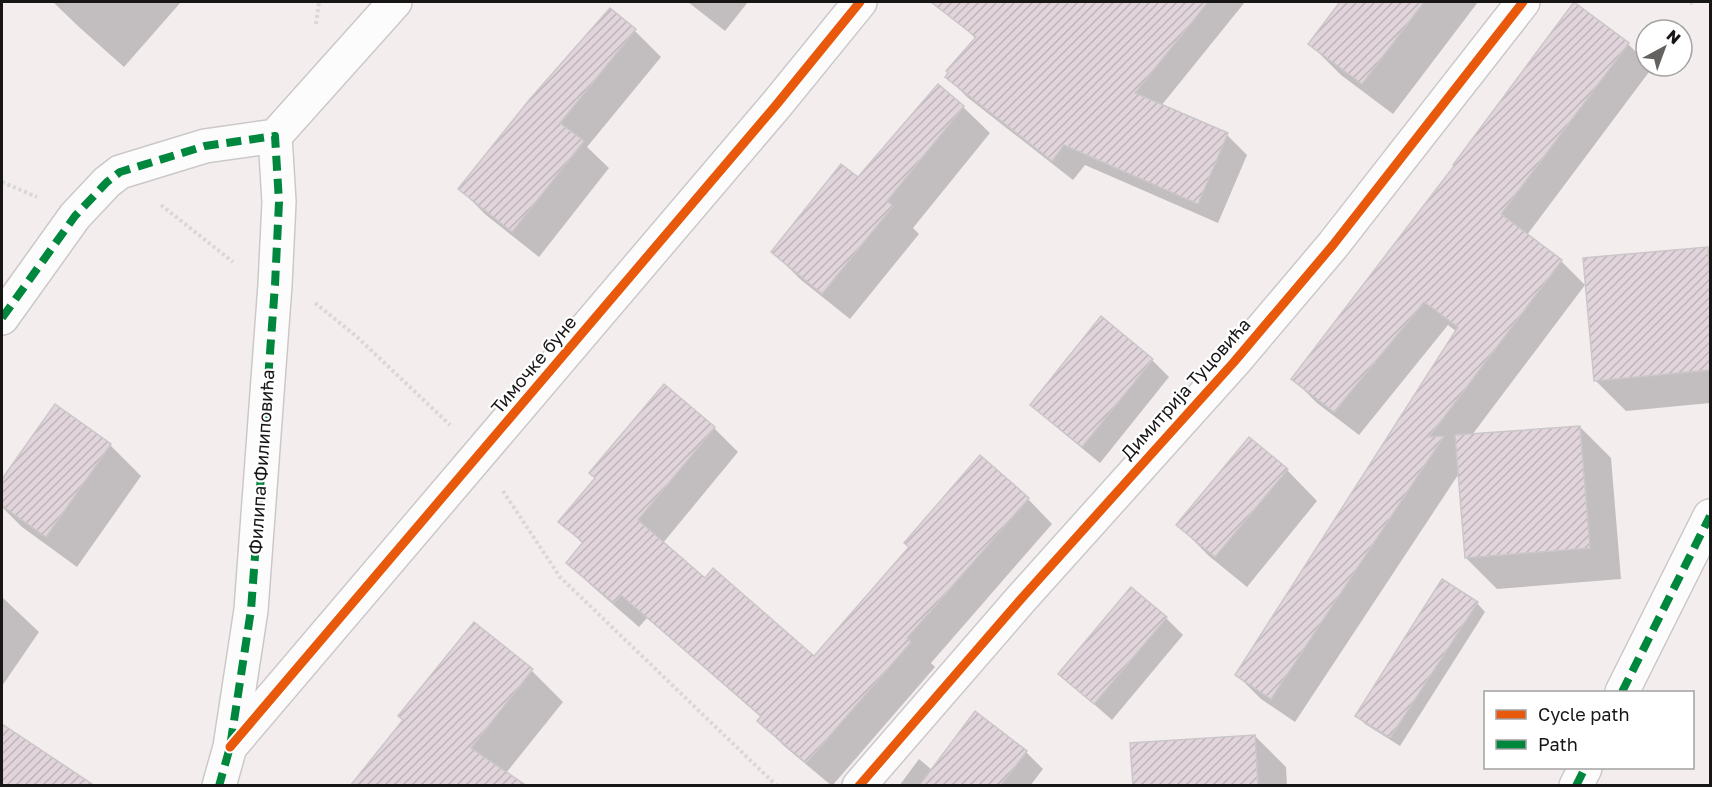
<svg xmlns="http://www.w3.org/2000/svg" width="1712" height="787" font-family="'Golos Text',sans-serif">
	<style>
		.shadow { fill: #0003 }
		.building { fill: url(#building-hatch); stroke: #cbc7c9; stroke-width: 1.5 }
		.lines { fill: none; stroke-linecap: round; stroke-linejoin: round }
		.minor-casing { stroke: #ccc8c9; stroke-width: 36 }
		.path { stroke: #d9d7d7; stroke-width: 4; stroke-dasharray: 3 3; stroke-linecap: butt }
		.minor { stroke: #fdfcfc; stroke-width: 33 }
		.quiet { stroke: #00873e; stroke-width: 8; stroke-dasharray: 15 8; stroke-linecap: butt }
		.cycleway-casing { stroke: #fff; stroke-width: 13 }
		.cycleway { stroke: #e8590c; stroke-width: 9 }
		.labels { text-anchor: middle; stroke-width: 4.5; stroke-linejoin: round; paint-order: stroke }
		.street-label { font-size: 18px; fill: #181515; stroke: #fff }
	</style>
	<defs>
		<pattern id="building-hatch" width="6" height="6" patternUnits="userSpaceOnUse" patternTransform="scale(1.5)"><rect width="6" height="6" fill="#e1d4db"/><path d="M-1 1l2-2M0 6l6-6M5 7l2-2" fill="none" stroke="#c0b5bb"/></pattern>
	</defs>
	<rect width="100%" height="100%" fill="#f3edee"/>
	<path class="shadow" d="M 53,2 L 181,2 L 124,67 L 79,27 Z
		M 688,2 L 748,2 L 725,31 Z
		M 970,2 L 1107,2 L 1132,22 L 1149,2 L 1245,2 L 1161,106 L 1227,135 L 1247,155 L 1218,223 L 1085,165 L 1073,180 L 967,97 L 947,77 L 976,39 L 956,19 Z
		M 1342,2 L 1478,2 L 1393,114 L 1341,75 L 1310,44 Z
		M 634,30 L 661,57 L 587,147 L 609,168 L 539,257 L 486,215 L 460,189 Z
		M 1628,44 L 1646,62 L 1646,66 L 1652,68 L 1527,235 L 1561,261 L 1585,285 L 1472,435 L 1580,427 L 1611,458 L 1621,579 L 1497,589 L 1466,558 L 1460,472 L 1295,722 L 1261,699 L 1237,675 L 1457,332 L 1448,325 L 1359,435 L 1317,403 L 1293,379 Z
		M 963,107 L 990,133 L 913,228 L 919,234 L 850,319 L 800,279 L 773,252 L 858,179 Z
		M 1707,248 L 1710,252 L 1710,403 L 1626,411 L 1595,380 Z
		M 1101,318 L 1152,360 L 1169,377 L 1100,463 L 1049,421 L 1032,404 Z
		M 55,406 L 110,445 L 141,476 L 77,567 L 22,527 L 2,507 L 2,481 Z
		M 714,428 L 738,452 L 663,543 L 705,580 L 814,658 L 910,547 L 980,457 L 1028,499 L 1052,524 L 931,663 L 935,667 L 832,786 L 784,746 L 759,721 L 762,718 L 647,618 L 639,627 L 593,587 L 568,563 L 583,544 L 560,521 Z
		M 1287,470 L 1317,501 L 1247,587 L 1209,556 L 1178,525 Z
		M 2,597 L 39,632 L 2,686 Z
		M 1477,603 L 1485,612 L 1400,746 L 1365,724 L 1357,715 Z
		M 1166,618 L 1183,635 L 1112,720 L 1060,674 Z
		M 474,624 L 532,671 L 563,702 L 506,773 L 405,720 Z
		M 10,731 L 84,786 L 2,786 L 2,744 Z
		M 1255,736 L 1286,767 L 1287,786 L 1134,786 Z
		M 1026,752 L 1043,769 L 1030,786 L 899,786 L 919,759 L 932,770 Z"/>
	<path class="building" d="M 931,2 L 1208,2 L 1135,93 L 1228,133 L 1198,204 L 1064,145 L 1052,161 L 945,77 L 948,73 L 946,71 L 976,37 Z
		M 1340,2 L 1424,2 L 1362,84 L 1308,44 Z
		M 1574,2 L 1629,43 L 1501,214 L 1562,260 L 1429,437 L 1444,436 L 1271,699 L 1235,675 L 1458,327 L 1424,302 L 1334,412 L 1291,379 L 1454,166 L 1453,165 Z
		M 610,8 L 636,29 L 560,123 L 584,141 L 512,232 L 458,189 L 530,99 Z
		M 938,84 L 964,106 L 887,201 L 893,206 L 822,294 L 771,252 L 841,164 L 858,177 Z
		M 1708,247 L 1710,276 L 1710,370 L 1594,381 L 1583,258 Z
		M 1101,316 L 1153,359 L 1082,447 L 1030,405 Z
		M 664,384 L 715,427 L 638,520 L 705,578 L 713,568 L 814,656 L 909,547 L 904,543 L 980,455 L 1029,498 L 907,638 L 911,642 L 806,763 L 757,721 L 761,716 L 621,595 L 614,603 L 566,563 L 583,542 L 558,522 L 595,478 L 589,473 Z
		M 55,404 L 111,444 L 46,537 L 2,506 L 2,479 Z
		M 1580,426 L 1590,548 L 1465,558 L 1455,435 Z
		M 1249,437 L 1288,469 L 1215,557 L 1176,525 Z
		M 1442,579 L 1478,602 L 1390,738 L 1355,716 Z
		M 1131,587 L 1167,617 L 1094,704 L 1058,674 Z
		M 474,622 L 533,669 L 471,748 L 527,786 L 350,786 L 403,720 L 398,716 Z
		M 975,711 L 1027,751 L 1000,786 L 919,786 Z
		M 2,724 L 95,786 L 2,786 Z
		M 1255,735 L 1258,786 L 1133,786 L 1130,743 Z"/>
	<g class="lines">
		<defs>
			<path id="minor" d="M 275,136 L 395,2
				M 2,318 L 75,216 L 107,182 L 120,172 L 205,146 L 275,136
				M 1622,692 L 1710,516
				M 230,747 L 777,104 L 860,2
				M 219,786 L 230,747 L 251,610 L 275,285 L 279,202 L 275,136
				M 859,786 L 1021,599 L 1234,362 L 1333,245 L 1523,2
				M 1576,786 L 1585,768"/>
		</defs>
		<use href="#minor" class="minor-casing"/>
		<path class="path" d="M 1690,3 L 1694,2
			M 316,24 L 319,2
			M 2,182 L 37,197
			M 161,205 L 233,262
			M 315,303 L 356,336 L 450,425
			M 503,491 L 560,577 L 777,786"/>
		<use href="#minor" class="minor"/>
		<path class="quiet" d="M 2,318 L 75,216 L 107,182 L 120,172 L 205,146 L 275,136 L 279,202 L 275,285 L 251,610 L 230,747 L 219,786
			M 1622,692 L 1710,516
			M 1576,786 L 1585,768"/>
		<defs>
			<path id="cycleway" d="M 230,747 L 777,104 L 860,2
				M 859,786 L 1021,599 L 1234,362 L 1333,245 L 1523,2"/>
		</defs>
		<use href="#cycleway" class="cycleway-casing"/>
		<use href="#cycleway" class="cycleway"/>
	</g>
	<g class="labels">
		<g class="street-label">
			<text transform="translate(534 365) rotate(-50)" y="6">Тимочке буне</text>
			<text transform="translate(1186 389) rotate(-48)" y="6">Димитрија Туцовића</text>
			<text transform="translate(262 462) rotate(-86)" y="6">Филипа Филиповића</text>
		</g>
	</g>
	<rect width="1712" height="787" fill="none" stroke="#181515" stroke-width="6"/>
	<rect x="1484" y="691" width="210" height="78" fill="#ffffff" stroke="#a3a1a1" stroke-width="1.5"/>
	<rect x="1496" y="710" width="30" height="9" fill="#e8590c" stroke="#a3a1a1" stroke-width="1.5"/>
	<text x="1538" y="721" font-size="18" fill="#181515">Cycle path</text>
	<rect x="1496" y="740" width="30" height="9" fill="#00873e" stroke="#a3a1a1" stroke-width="1.5"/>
	<text x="1538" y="751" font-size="18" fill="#181515">Path</text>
	<g transform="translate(1664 48) rotate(41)"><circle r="28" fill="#ffffff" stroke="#a3a1a1" stroke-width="1.5"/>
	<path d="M0-4.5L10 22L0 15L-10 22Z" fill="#656161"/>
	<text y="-9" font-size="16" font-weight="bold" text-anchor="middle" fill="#181515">N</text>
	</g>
</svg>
